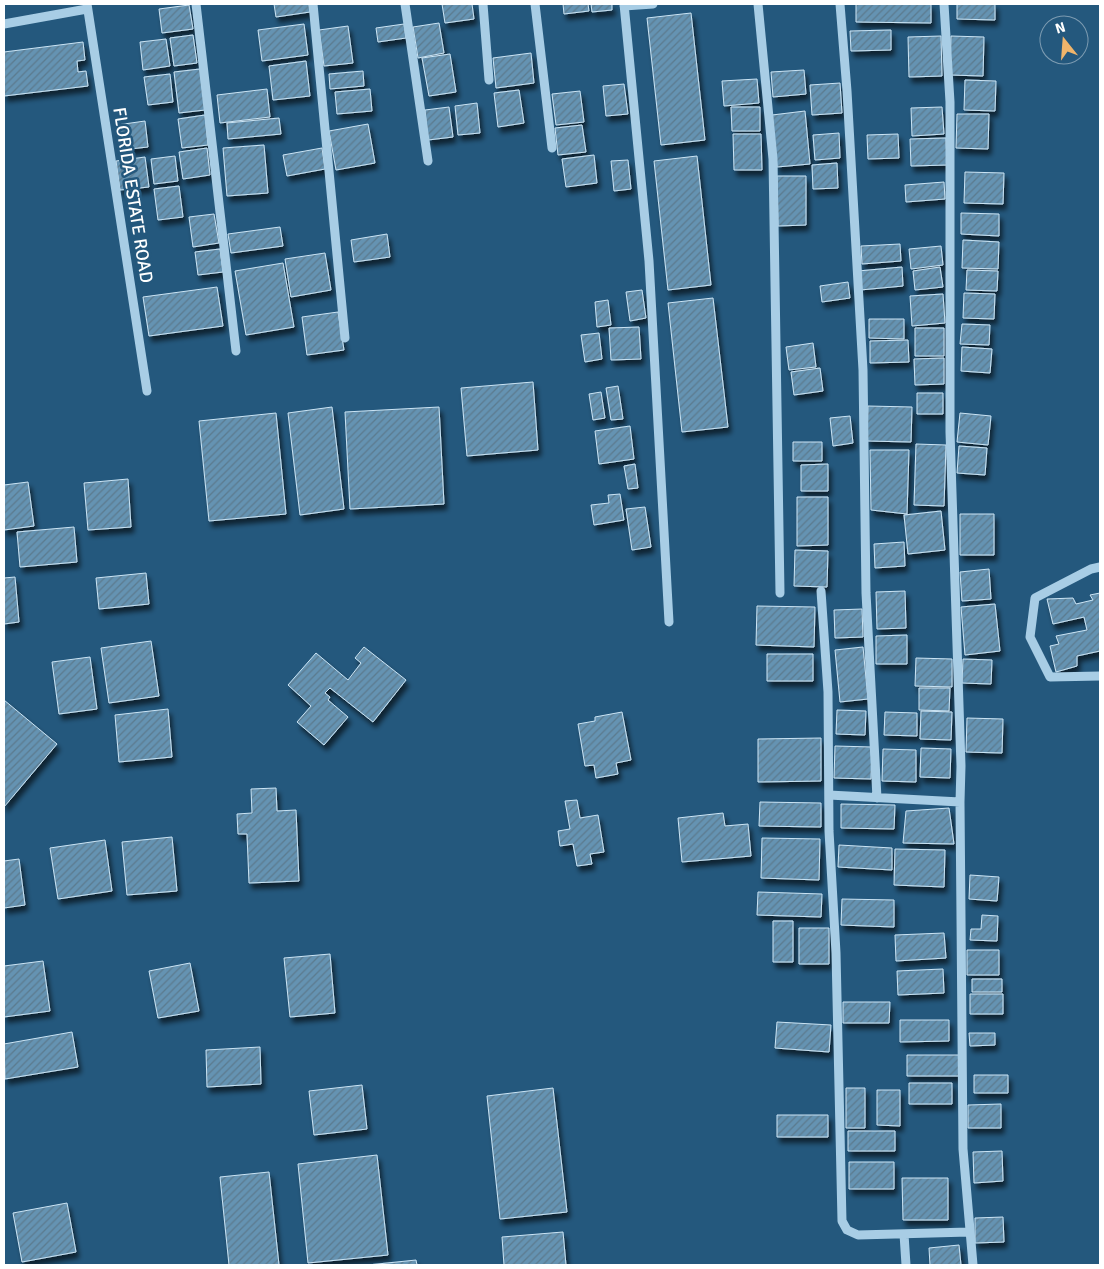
<svg xmlns="http://www.w3.org/2000/svg" width="1104" height="1269" font-family="Signika,sans-serif">
	<style>
		.building { fill: url(#building-hatch); stroke: #cbe4f4; filter: url(#shadow) }
		.lines { fill: none; stroke-linecap: round; stroke-linejoin: round }
		.minor { stroke: #a8cde5; stroke-width: 9 }
		.labels { text-anchor: middle; stroke-width: 5; stroke-linejoin: round; paint-order: stroke }
		.street-label { font-size: 18px; fill: #fff; stroke: #24587d }
	</style>
	<defs>
		<pattern id="building-hatch" width="6" height="6" patternUnits="userSpaceOnUse" patternTransform="scale(1.25)"><rect width="6" height="6" fill="#6593b2"/><path d="M-1 1l2-2M0 6l6-6M5 7l2-2" fill="none" stroke="#5c7a8e"/></pattern>
		<filter id="shadow"><feDropShadow dx="3" dy="5.5" stdDeviation="2.5" flood-color="#0009"/></filter>
	</defs>
	<rect width="100%" height="100%" fill="#24587d"/>
	<path class="building" d="M 274,4 L 309,4 L 310,12 L 276,17 Z
		M 442,4 L 472,4 L 474,19 L 445,23 Z
		M 563,4 L 588,4 L 589,11 L 564,14 Z
		M 591,4 L 612,4 L 612,10 L 592,12 Z
		M 856,4 L 931,4 L 931,23 L 856,22 Z
		M 957,4 L 995,4 L 995,20 L 957,19 Z
		M 189,5 L 193,29 L 162,33 L 159,9 Z
		M 691,13 L 705,140 L 661,145 L 647,18 Z
		M 439,23 L 444,53 L 418,58 L 413,27 Z
		M 304,24 L 308,55 L 262,61 L 258,30 Z
		M 404,24 L 406,38 L 378,42 L 376,28 Z
		M 348,26 L 353,63 L 324,66 L 319,30 Z
		M 891,30 L 891,50 L 851,51 L 850,31 Z
		M 193,35 L 197,63 L 174,66 L 170,38 Z
		M 941,36 L 942,76 L 909,77 L 908,37 Z
		M 951,36 L 984,37 L 983,76 L 950,75 Z
		M 166,39 L 170,66 L 143,70 L 140,42 Z
		M 83,42 L 85,60 L 77,61 L 78,72 L 86,71 L 88,86 L 4,96 L 4,52 Z
		M 531,53 L 534,83 L 496,88 L 493,58 Z
		M 450,54 L 456,92 L 429,96 L 422,58 Z
		M 306,61 L 310,96 L 273,100 L 269,66 Z
		M 200,69 L 205,110 L 179,113 L 174,72 Z
		M 804,70 L 806,94 L 773,97 L 771,72 Z
		M 363,71 L 364,86 L 330,89 L 329,74 Z
		M 170,74 L 173,102 L 148,105 L 144,77 Z
		M 757,79 L 759,103 L 724,106 L 722,81 Z
		M 965,80 L 996,81 L 995,111 L 964,110 Z
		M 840,83 L 842,113 L 812,115 L 810,85 Z
		M 624,84 L 628,114 L 606,116 L 603,86 Z
		M 267,89 L 270,117 L 220,123 L 217,95 Z
		M 370,89 L 372,111 L 337,114 L 335,92 Z
		M 519,90 L 524,123 L 498,127 L 494,93 Z
		M 580,91 L 584,122 L 556,125 L 552,94 Z
		M 477,103 L 480,133 L 458,135 L 455,106 Z
		M 449,107 L 453,137 L 428,140 L 425,110 Z
		M 731,107 L 760,107 L 760,131 L 732,131 Z
		M 942,107 L 944,134 L 912,136 L 911,108 Z
		M 805,111 L 810,164 L 777,167 L 772,115 Z
		M 957,114 L 989,114 L 988,149 L 956,148 Z
		M 205,115 L 208,145 L 182,148 L 178,119 Z
		M 279,118 L 281,134 L 228,139 L 227,123 Z
		M 145,121 L 148,147 L 120,150 L 117,125 Z
		M 368,124 L 375,163 L 336,170 L 329,131 Z
		M 582,125 L 586,152 L 558,155 L 555,128 Z
		M 839,133 L 840,158 L 815,160 L 813,135 Z
		M 733,134 L 761,134 L 762,170 L 734,170 Z
		M 898,134 L 899,158 L 868,159 L 867,135 Z
		M 946,138 L 947,165 L 911,166 L 910,139 Z
		M 264,145 L 268,193 L 227,196 L 223,148 Z
		M 207,148 L 210,175 L 183,179 L 179,152 Z
		M 322,148 L 325,169 L 287,176 L 283,155 Z
		M 594,155 L 597,183 L 566,187 L 562,159 Z
		M 175,156 L 178,181 L 154,184 L 151,159 Z
		M 697,156 L 711,285 L 668,290 L 654,161 Z
		M 145,157 L 149,187 L 120,190 L 116,161 Z
		M 628,160 L 631,189 L 614,191 L 611,161 Z
		M 837,163 L 838,188 L 813,189 L 812,165 Z
		M 965,172 L 1004,173 L 1003,204 L 964,203 Z
		M 777,176 L 806,176 L 806,225 L 778,226 Z
		M 944,182 L 945,199 L 906,202 L 905,185 Z
		M 179,186 L 183,217 L 158,220 L 154,189 Z
		M 961,213 L 999,214 L 999,236 L 961,234 Z
		M 214,214 L 219,243 L 193,247 L 189,217 Z
		M 280,227 L 283,246 L 231,253 L 228,234 Z
		M 387,234 L 390,257 L 354,262 L 351,240 Z
		M 963,240 L 999,242 L 998,269 L 962,268 Z
		M 900,244 L 901,261 L 862,264 L 861,246 Z
		M 941,246 L 943,265 L 911,269 L 909,249 Z
		M 220,249 L 223,272 L 198,275 L 195,252 Z
		M 325,253 L 331,290 L 291,297 L 285,259 Z
		M 283,263 L 294,327 L 246,335 L 235,271 Z
		M 902,267 L 903,286 L 860,290 L 858,271 Z
		M 940,267 L 943,287 L 915,290 L 913,271 Z
		M 967,270 L 998,271 L 997,291 L 966,290 Z
		M 848,282 L 850,298 L 822,302 L 820,286 Z
		M 217,287 L 223,326 L 149,336 L 143,297 Z
		M 642,290 L 646,318 L 630,321 L 626,292 Z
		M 964,293 L 995,294 L 994,319 L 963,318 Z
		M 943,294 L 945,323 L 912,326 L 910,296 Z
		M 713,298 L 728,427 L 682,432 L 668,303 Z
		M 608,300 L 611,325 L 597,327 L 595,302 Z
		M 338,312 L 344,350 L 307,355 L 302,317 Z
		M 869,319 L 904,319 L 904,339 L 869,338 Z
		M 962,324 L 990,325 L 989,345 L 960,344 Z
		M 639,327 L 641,359 L 611,360 L 609,328 Z
		M 915,328 L 944,328 L 944,356 L 915,356 Z
		M 599,333 L 602,359 L 585,362 L 581,335 Z
		M 908,340 L 909,362 L 870,363 L 870,341 Z
		M 813,343 L 816,367 L 789,370 L 786,347 Z
		M 962,347 L 992,349 L 990,373 L 961,371 Z
		M 944,358 L 944,384 L 915,385 L 914,359 Z
		M 820,368 L 823,391 L 794,395 L 791,372 Z
		M 533,382 L 538,450 L 467,456 L 461,388 Z
		M 618,386 L 623,419 L 611,420 L 606,388 Z
		M 601,392 L 605,418 L 593,420 L 589,394 Z
		M 917,393 L 943,393 L 943,414 L 917,414 Z
		M 868,406 L 912,407 L 911,442 L 867,441 Z
		M 332,407 L 344,509 L 300,515 L 288,413 Z
		M 439,407 L 444,504 L 350,509 L 345,412 Z
		M 276,413 L 286,514 L 209,521 L 199,421 Z
		M 960,413 L 991,416 L 988,445 L 957,442 Z
		M 850,416 L 853,443 L 833,446 L 830,418 Z
		M 630,426 L 634,459 L 599,464 L 595,431 Z
		M 793,442 L 822,442 L 822,461 L 793,461 Z
		M 916,444 L 946,445 L 944,506 L 914,505 Z
		M 959,446 L 987,448 L 985,475 L 957,473 Z
		M 870,450 L 909,450 L 907,514 L 871,510 Z
		M 635,464 L 638,488 L 628,489 L 624,466 Z
		M 828,464 L 828,491 L 801,491 L 801,465 Z
		M 128,479 L 131,527 L 88,530 L 84,483 Z
		M 28,482 L 34,526 L 4,530 L 4,485 Z
		M 620,494 L 624,520 L 594,525 L 591,505 L 609,503 L 608,495 Z
		M 797,497 L 828,497 L 828,545 L 797,546 Z
		M 645,507 L 651,547 L 632,550 L 626,509 Z
		M 941,511 L 945,550 L 908,554 L 904,515 Z
		M 960,514 L 994,514 L 994,555 L 960,555 Z
		M 74,527 L 77,562 L 20,567 L 17,532 Z
		M 904,542 L 905,566 L 875,568 L 874,544 Z
		M 795,550 L 828,551 L 827,587 L 794,586 Z
		M 989,569 L 991,599 L 962,601 L 960,572 Z
		M 146,573 L 149,604 L 99,609 L 96,578 Z
		M 15,577 L 19,622 L 4,624 L 4,578 Z
		M 905,591 L 906,628 L 877,629 L 876,592 Z
		M 1100,593 L 1100,662 L 1100,651 L 1077,656 L 1077,666 L 1056,672 L 1050,646 L 1059,644 L 1056,636 L 1087,630 L 1084,617 L 1053,624 L 1047,599 L 1073,598 L 1076,604 L 1093,600 L 1090,595 Z
		M 995,604 L 1000,651 L 965,655 L 961,607 Z
		M 757,606 L 815,607 L 814,647 L 756,645 Z
		M 862,609 L 863,637 L 835,638 L 834,610 Z
		M 907,635 L 907,664 L 876,664 L 876,636 Z
		M 151,641 L 159,696 L 109,703 L 101,648 Z
		M 364,647 L 406,680 L 373,722 L 330,688 L 325,693 L 330,697 L 328,700 L 348,717 L 324,745 L 297,722 L 311,706 L 288,685 L 316,653 L 348,680 L 361,663 L 355,658 Z
		M 863,647 L 868,699 L 840,702 L 835,650 Z
		M 767,654 L 813,654 L 813,681 L 767,681 Z
		M 90,657 L 97,709 L 59,714 L 52,662 Z
		M 916,658 L 952,659 L 952,687 L 915,686 Z
		M 963,659 L 992,660 L 991,684 L 962,683 Z
		M 919,688 L 950,688 L 949,711 L 919,710 Z
		M 4,700 L 57,744 L 4,807 Z
		M 168,709 L 172,757 L 119,762 L 115,715 Z
		M 837,710 L 866,711 L 865,735 L 836,734 Z
		M 921,711 L 952,712 L 951,740 L 920,739 Z
		M 622,712 L 631,760 L 616,763 L 618,774 L 596,778 L 594,765 L 585,766 L 578,724 L 595,721 L 595,717 Z
		M 885,712 L 917,713 L 917,736 L 884,735 Z
		M 967,718 L 1003,719 L 1002,753 L 966,752 Z
		M 821,738 L 821,781 L 758,782 L 758,739 Z
		M 835,746 L 872,747 L 871,779 L 834,778 Z
		M 921,748 L 951,749 L 950,778 L 920,777 Z
		M 883,749 L 916,750 L 916,782 L 882,781 Z
		M 276,788 L 277,811 L 296,810 L 299,881 L 249,883 L 247,834 L 238,834 L 237,814 L 252,813 L 251,789 Z
		M 577,800 L 580,818 L 598,815 L 604,852 L 590,854 L 592,864 L 577,866 L 573,844 L 560,846 L 558,831 L 570,829 L 565,801 Z
		M 760,802 L 821,803 L 821,827 L 759,826 Z
		M 841,804 L 895,805 L 894,829 L 841,828 Z
		M 949,808 L 954,844 L 903,843 L 906,811 Z
		M 723,813 L 725,826 L 748,824 L 751,856 L 682,862 L 678,818 Z
		M 172,837 L 177,891 L 127,895 L 122,842 Z
		M 762,838 L 820,839 L 819,880 L 761,878 Z
		M 105,840 L 112,891 L 58,899 L 50,848 Z
		M 839,845 L 892,848 L 892,870 L 838,867 Z
		M 895,849 L 945,850 L 944,887 L 894,885 Z
		M 19,859 L 25,905 L 4,908 L 4,861 Z
		M 970,875 L 999,877 L 997,901 L 969,899 Z
		M 758,892 L 822,894 L 821,917 L 757,915 Z
		M 842,899 L 894,900 L 894,927 L 841,925 Z
		M 982,915 L 998,916 L 997,941 L 970,940 L 971,929 L 981,929 Z
		M 773,921 L 793,921 L 793,962 L 773,962 Z
		M 799,928 L 829,928 L 829,964 L 799,964 Z
		M 944,933 L 946,958 L 896,961 L 895,935 Z
		M 967,950 L 999,950 L 999,975 L 967,975 Z
		M 330,954 L 335,1013 L 290,1017 L 284,958 Z
		M 43,961 L 50,1011 L 4,1017 L 4,966 Z
		M 190,963 L 199,1011 L 158,1018 L 149,971 Z
		M 943,969 L 944,993 L 898,995 L 897,971 Z
		M 972,979 L 1002,979 L 1002,992 L 972,992 Z
		M 970,994 L 1003,994 L 1003,1014 L 970,1014 Z
		M 843,1002 L 890,1002 L 889,1023 L 843,1023 Z
		M 900,1020 L 949,1020 L 949,1041 L 900,1042 Z
		M 777,1022 L 831,1025 L 829,1052 L 775,1048 Z
		M 72,1032 L 78,1067 L 5,1079 L 4,1044 Z
		M 969,1033 L 995,1033 L 995,1045 L 970,1046 Z
		M 260,1047 L 261,1084 L 207,1087 L 206,1050 Z
		M 907,1055 L 959,1055 L 959,1076 L 907,1076 Z
		M 974,1075 L 1008,1075 L 1008,1093 L 974,1093 Z
		M 909,1083 L 952,1083 L 952,1104 L 909,1104 Z
		M 362,1085 L 367,1129 L 314,1135 L 309,1091 Z
		M 553,1088 L 567,1212 L 500,1219 L 487,1096 Z
		M 846,1088 L 865,1088 L 865,1128 L 846,1128 Z
		M 877,1090 L 900,1090 L 900,1126 L 877,1125 Z
		M 1001,1104 L 1001,1128 L 968,1128 L 968,1105 Z
		M 777,1115 L 828,1115 L 828,1137 L 777,1137 Z
		M 848,1131 L 895,1131 L 895,1151 L 848,1151 Z
		M 1002,1151 L 1003,1181 L 974,1183 L 973,1152 Z
		M 377,1155 L 388,1255 L 308,1263 L 298,1164 Z
		M 849,1162 L 894,1162 L 894,1189 L 849,1189 Z
		M 269,1172 L 279,1265 L 229,1265 L 220,1177 Z
		M 902,1178 L 948,1178 L 948,1220 L 903,1220 Z
		M 67,1203 L 76,1252 L 22,1262 L 13,1213 Z
		M 1003,1217 L 1004,1242 L 975,1243 L 975,1218 Z
		M 563,1232 L 566,1265 L 504,1265 L 502,1237 Z
		M 959,1245 L 961,1265 L 930,1265 L 929,1248 Z
		M 416,1260 L 417,1265 L 368,1265 Z"/>
	<g class="lines">
		<path class="minor" d="M 87,4 L 147,391
			M 196,4 L 236,351
			M 313,4 L 345,338
			M 405,4 L 428,161
			M 483,4 L 489,80
			M 535,4 L 552,148
			M 624,4 L 649,261 L 669,622
			M 758,4 L 773,159 L 780,593
			M 840,4 L 847,91 L 863,370 L 866,593 L 877,798
			M 944,4 L 950,102 L 950,432 L 961,766 L 960,802 L 963,1149 L 973,1265
			M 624,6 L 653,4
			M 4,24 L 87,9
			M 1100,567 L 1091,569 L 1035,598 L 1030,637 L 1050,677 L 1100,676
			M 821,591 L 828,692 L 829,831 L 836,953 L 842,1221 L 847,1230 L 858,1235 L 969,1232
			M 829,795 L 960,802
			M 904,1234 L 906,1265"/>
	</g>
	<g class="labels">
		<g class="street-label">
			<text transform="translate(133 195) rotate(81)" y="6">FLORIDA ESTATE ROAD</text>
		</g>
	</g>
	<rect width="1104" height="1269" fill="none" stroke="#ffffff" stroke-width="10"/>
	<g transform="translate(1064 40) rotate(343)"><circle r="24" fill="#24587d" stroke="#7c9bb1"/>
	<path d="M0-4L9 19L0 12L-9 19Z" fill="#f0b56b"/>
	<text y="-8" font-size="14" font-weight="bold" text-anchor="middle" fill="#ffffff">N</text>
	</g>
</svg>
